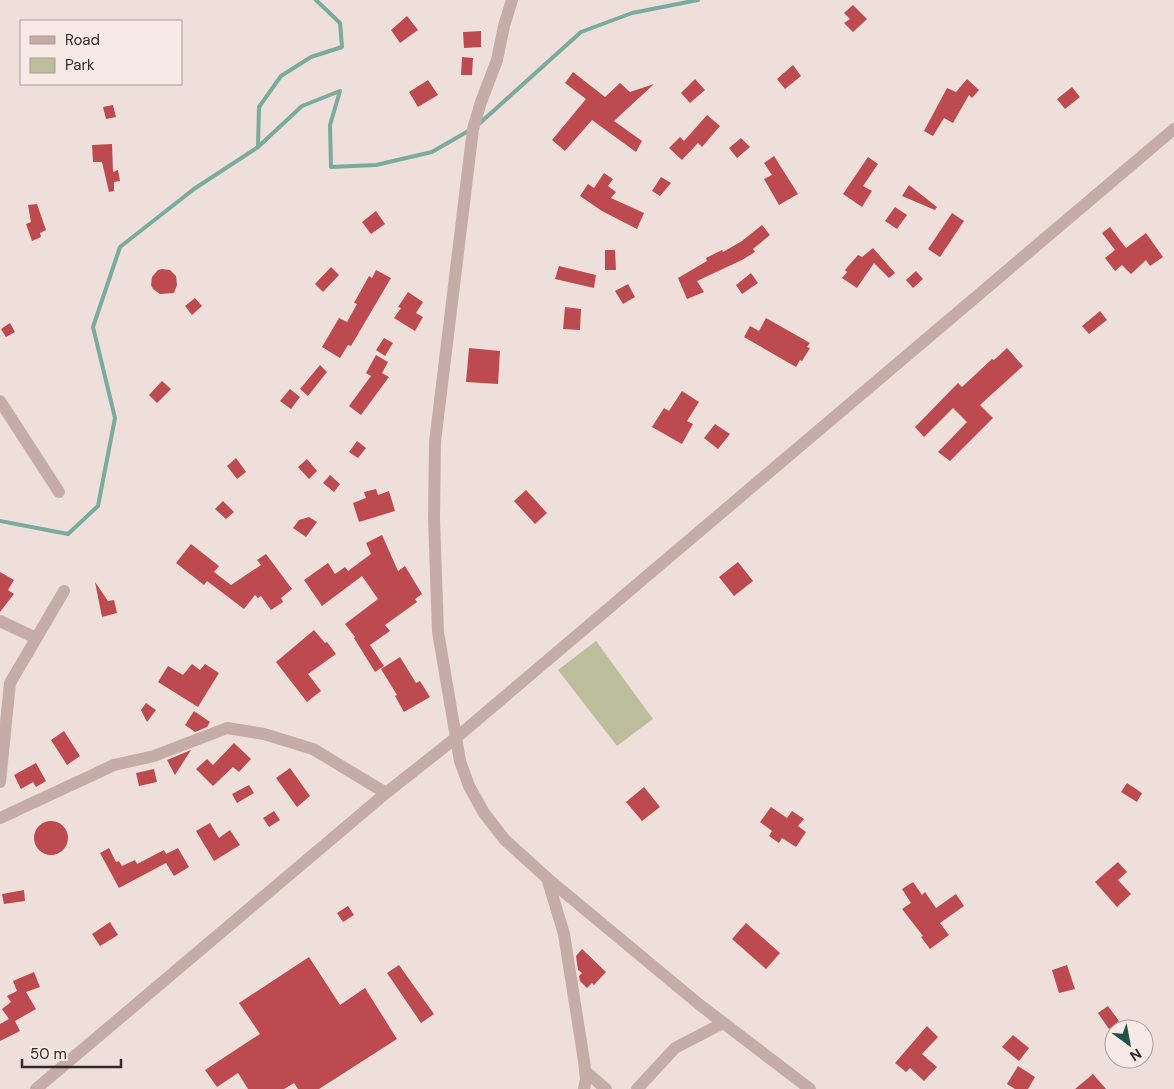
<svg xmlns="http://www.w3.org/2000/svg" width="1174" height="1089" font-family="'DM Sans',sans-serif">
	<style>
		.green { fill: #bbbd9b }
		.lines { fill: none; stroke-linecap: round; stroke-linejoin: round }
		.stream { stroke: #7baa9f; stroke-width: 4 }
		.building { fill: #bd4a4f }
		.street { stroke: #c6aca7; stroke-width: 12 }
	</style>
	<rect width="100%" height="100%" fill="#efdfda"/>
	<path class="green" d="M 596,641 L 653,719 L 617,746 L 558,670 Z"/>
	<g class="lines">
		<path class="stream" d="M 480,123 L 581,32 L 632,13 L 698,0
			M 258,146 L 259,107 L 281,76 L 311,57 L 342,47 L 340,23 L 316,0
			M 0,521 L 68,534 L 98,506 L 115,418 L 93,327 L 120,247 L 194,189 L 258,147 L 302,106 L 340,91 L 330,125 L 331,167 L 376,165 L 432,152 L 470,130"/>
	</g>
	<path class="building" d="M 853,5 L 867,19 L 853,32 L 844,23 L 850,19 L 844,13 Z
		M 407,16 L 418,30 L 400,43 L 391,30 Z
		M 481,31 L 481,47 L 464,48 L 463,32 Z
		M 462,57 L 473,58 L 472,75 L 461,75 Z
		M 793,65 L 801,76 L 785,89 L 777,79 Z
		M 573,72 L 605,97 L 620,83 L 630,92 L 654,84 L 614,121 L 642,141 L 636,152 L 592,120 L 565,151 L 552,140 L 586,99 L 565,83 Z
		M 695,79 L 705,90 L 690,103 L 681,93 Z
		M 967,79 L 979,90 L 972,98 L 969,95 L 953,123 L 944,118 L 933,136 L 924,131 L 947,88 L 956,92 Z
		M 428,80 L 438,95 L 418,107 L 409,92 Z
		M 1072,87 L 1080,97 L 1065,109 L 1057,99 Z
		M 113,105 L 116,117 L 106,119 L 103,107 Z
		M 707,115 L 720,126 L 702,147 L 698,143 L 682,160 L 669,148 L 680,137 L 684,141 Z
		M 741,138 L 750,147 L 737,158 L 729,148 Z
		M 112,144 L 113,172 L 118,170 L 120,181 L 114,182 L 114,191 L 109,192 L 102,162 L 93,162 L 92,145 Z
		M 774,156 L 798,194 L 779,205 L 764,179 L 772,175 L 764,163 Z
		M 868,157 L 878,164 L 863,186 L 872,191 L 862,207 L 843,194 Z
		M 604,173 L 613,179 L 608,186 L 616,192 L 611,198 L 644,213 L 637,229 L 602,211 L 580,196 L 588,184 L 594,188 Z
		M 661,177 L 671,183 L 660,196 L 652,191 Z
		M 909,185 L 937,207 L 935,210 L 902,196 Z
		M 37,204 L 46,230 L 40,233 L 41,237 L 32,241 L 26,224 L 31,222 L 28,205 Z
		M 895,207 L 907,215 L 897,229 L 885,221 Z
		M 376,211 L 385,224 L 371,234 L 362,222 Z
		M 952,213 L 964,221 L 940,257 L 928,249 Z
		M 762,225 L 770,235 L 753,249 L 755,252 L 742,260 L 697,281 L 704,292 L 687,299 L 678,278 L 707,261 L 706,258 L 722,250 L 723,252 L 742,241 Z
		M 1110,227 L 1126,248 L 1146,233 L 1163,257 L 1150,266 L 1146,260 L 1131,274 L 1122,265 L 1115,271 L 1105,258 L 1115,250 L 1102,233 Z
		M 873,248 L 895,273 L 889,278 L 874,263 L 857,288 L 842,278 L 847,272 L 845,270 L 858,255 L 862,257 Z
		M 605,250 L 615,250 L 616,270 L 605,270 Z
		M 559,266 L 596,275 L 594,288 L 555,279 Z
		M 331,267 L 339,275 L 323,292 L 315,284 Z
		M 162,269 L 170,270 L 176,276 L 177,285 L 174,293 L 160,294 L 153,289 L 151,285 L 152,277 L 158,270 Z
		M 376,270 L 391,278 L 351,346 L 348,345 L 340,358 L 322,347 L 339,318 L 347,322 L 357,304 L 354,303 L 369,276 L 372,278 Z
		M 916,271 L 923,279 L 913,288 L 906,280 Z
		M 751,273 L 758,283 L 742,294 L 736,285 Z
		M 628,284 L 635,297 L 623,304 L 615,291 Z
		M 408,292 L 423,302 L 416,313 L 423,317 L 415,331 L 394,318 L 401,308 L 398,307 Z
		M 195,298 L 202,306 L 192,315 L 185,306 Z
		M 565,307 L 581,309 L 580,330 L 563,329 Z
		M 1100,311 L 1107,320 L 1089,334 L 1082,326 Z
		M 766,318 L 810,343 L 807,347 L 810,348 L 802,361 L 800,360 L 796,367 L 744,337 L 750,326 L 759,331 Z
		M 10,323 L 15,332 L 6,337 L 1,329 Z
		M 384,338 L 393,343 L 385,356 L 376,350 Z
		M 469,348 L 500,351 L 498,384 L 466,382 Z
		M 1007,348 L 1023,366 L 980,405 L 993,418 L 950,461 L 938,452 L 967,422 L 953,408 L 924,437 L 915,427 L 958,383 L 962,387 L 992,359 L 994,360 Z
		M 376,355 L 388,362 L 382,373 L 389,377 L 361,415 L 349,406 L 371,376 L 366,373 Z
		M 320,365 L 327,372 L 308,396 L 300,389 Z
		M 162,381 L 171,389 L 157,403 L 149,395 Z
		M 290,389 L 300,397 L 291,409 L 280,401 Z
		M 682,391 L 699,402 L 687,421 L 693,424 L 682,444 L 652,427 L 664,408 L 669,411 Z
		M 715,424 L 730,434 L 718,449 L 704,438 Z
		M 357,441 L 366,448 L 358,458 L 349,452 Z
		M 236,458 L 246,472 L 237,479 L 227,466 Z
		M 307,459 L 317,471 L 309,479 L 298,467 Z
		M 330,475 L 340,484 L 334,492 L 323,483 Z
		M 376,489 L 378,495 L 389,491 L 395,511 L 359,522 L 353,503 L 366,498 L 364,492 Z
		M 526,490 L 547,513 L 535,524 L 514,501 Z
		M 223,501 L 234,512 L 226,519 L 215,509 Z
		M 309,517 L 317,522 L 306,537 L 293,528 L 299,520 Z
		M 382,535 L 398,571 L 405,566 L 422,594 L 415,599 L 417,602 L 385,625 L 390,631 L 370,645 L 384,666 L 375,672 L 354,638 L 355,637 L 345,624 L 378,599 L 362,576 L 322,606 L 304,580 L 328,563 L 335,574 L 345,567 L 348,571 L 371,554 L 366,543 Z
		M 191,544 L 219,566 L 214,572 L 231,585 L 261,565 L 257,560 L 266,554 L 292,589 L 281,598 L 283,602 L 271,610 L 261,596 L 258,598 L 255,595 L 244,609 L 207,581 L 204,585 L 176,563 Z
		M 738,562 L 753,581 L 734,596 L 719,577 Z
		M 0,572 L 14,580 L 8,590 L 14,594 L 0,612 Z
		M 95,582 L 108,601 L 114,600 L 117,613 L 102,617 Z
		M 314,630 L 325,643 L 327,642 L 336,654 L 308,674 L 321,691 L 307,702 L 276,662 Z
		M 400,657 L 416,683 L 420,681 L 430,697 L 404,712 L 395,696 L 397,695 L 381,669 Z
		M 192,664 L 200,670 L 205,664 L 219,673 L 198,707 L 158,682 L 168,666 L 183,675 Z
		M 146,703 L 156,710 L 147,722 L 141,710 Z
		M 194,711 L 210,722 L 207,727 L 195,732 L 185,725 Z
		M 64,731 L 80,756 L 67,765 L 51,740 Z
		M 234,743 L 251,759 L 239,772 L 233,767 L 213,786 L 196,769 L 207,759 L 213,765 Z
		M 191,750 L 175,775 L 167,760 Z
		M 36,763 L 46,781 L 36,787 L 33,782 L 21,789 L 14,775 Z
		M 290,768 L 310,796 L 297,807 L 276,778 Z
		M 154,769 L 157,782 L 139,786 L 136,773 Z
		M 1127,783 L 1142,793 L 1137,802 L 1121,792 Z
		M 249,785 L 254,793 L 237,803 L 232,794 Z
		M 644,787 L 660,807 L 642,821 L 626,802 Z
		M 771,807 L 787,818 L 792,811 L 804,819 L 798,826 L 806,832 L 796,847 L 782,838 L 779,843 L 769,836 L 772,831 L 760,822 Z
		M 274,811 L 280,820 L 269,827 L 263,818 Z
		M34 838a17 17 0 1 1 34 0a17 17 0 1 1-34 0Z
		M 210,823 L 219,838 L 230,830 L 240,845 L 214,861 L 196,831 Z
		M 109,848 L 116,862 L 119,861 L 122,866 L 135,860 L 137,864 L 164,850 L 166,854 L 178,848 L 189,867 L 174,876 L 166,863 L 119,888 L 100,853 Z
		M 1118,862 L 1127,872 L 1118,880 L 1131,894 L 1117,907 L 1095,882 Z
		M 913,882 L 922,895 L 925,892 L 936,908 L 956,894 L 964,906 L 940,923 L 949,935 L 930,949 L 921,937 L 923,936 L 902,909 L 911,903 L 902,889 Z
		M 24,890 L 25,901 L 4,904 L 2,894 Z
		M 348,906 L 354,915 L 343,922 L 337,913 Z
		M 110,922 L 118,935 L 100,946 L 92,934 Z
		M 746,923 L 780,953 L 766,969 L 732,939 Z
		M 582,949 L 606,972 L 594,985 L 592,983 L 587,988 L 580,981 L 579,976 L 582,973 L 578,970 L 576,956 Z
		M 309,957 L 340,1005 L 365,988 L 397,1039 L 319,1089 L 298,1089 L 294,1083 L 284,1089 L 248,1089 L 238,1073 L 217,1087 L 205,1070 L 260,1034 L 239,1003 Z
		M 399,965 L 434,1014 L 421,1023 L 387,973 Z
		M 1067,965 L 1075,989 L 1059,993 L 1052,970 Z
		M 34,972 L 40,987 L 26,992 L 36,1009 L 15,1021 L 20,1031 L 0,1041 L 0,1024 L 9,1019 L 2,1009 L 11,1002 L 7,996 L 17,991 L 13,981 Z
		M 1108,1006 L 1119,1021 L 1109,1029 L 1098,1013 Z
		M 927,1026 L 938,1037 L 922,1054 L 937,1067 L 924,1081 L 910,1068 L 906,1072 L 895,1063 Z
		M 1013,1035 L 1029,1048 L 1019,1061 L 1002,1047 Z
		M 1018,1066 L 1035,1077 L 1028,1089 L 1015,1089 L 1007,1084 Z
		M 1093,1074 L 1106,1089 L 1075,1089 Z"/>
	<g class="lines">
		<path class="street" d="M 512,0 L 504,26 L 497,60 L 481,102 L 473,129 L 435,442 L 434,519 L 438,632 L 460,761 L 469,786 L 484,813 L 505,840 L 547,878 L 700,1005 L 810,1089
			M 0,401 L 59,492
			M 0,621 L 36,638
			M 0,782 L 10,683 L 64,591
			M 0,818 L 114,765 L 154,756 L 227,728 L 264,734 L 313,749 L 386,793
			M 547,878 L 564,934 L 584,1061 L 586,1079 L 584,1089
			M 585,1071 L 606,1089
			M 36,1089 L 386,793 L 457,737 L 1174,129
			M 637,1089 L 675,1048 L 723,1023"/>
	</g>
	<rect x="20" y="20" width="162" height="65" fill="#f7eae6" stroke="#a99c9a"/>
	<rect x="30" y="36" width="25" height="8" fill="#c6aca7" stroke="#a99c9a"/>
	<text x="65" y="45" font-size="15" fill="#332727">Road</text>
	<rect x="30" y="58" width="25" height="15" fill="#bbbd9b" stroke="#a99c9a"/>
	<text x="65" y="70" font-size="15" fill="#332727">Park</text>
	<g transform="translate(1129 1044) rotate(148)"><circle r="24" fill="#f7eae6" stroke="#a99c9a"/>
	<path d="M0-4L9 19L0 12L-9 19Z" fill="#205247"/>
	<text y="-8" font-size="14" font-weight="bold" text-anchor="middle" fill="#332727">N</text>
	</g>
	<path d="M22 1059v8h99v-8" fill="none" stroke="#332727" stroke-width="2.5"/>
	<text x="30" y="1059" font-size="15" fill="#332727" stroke="#f7eae6" stroke-width="4" paint-order="stroke">50 m</text>
</svg>
